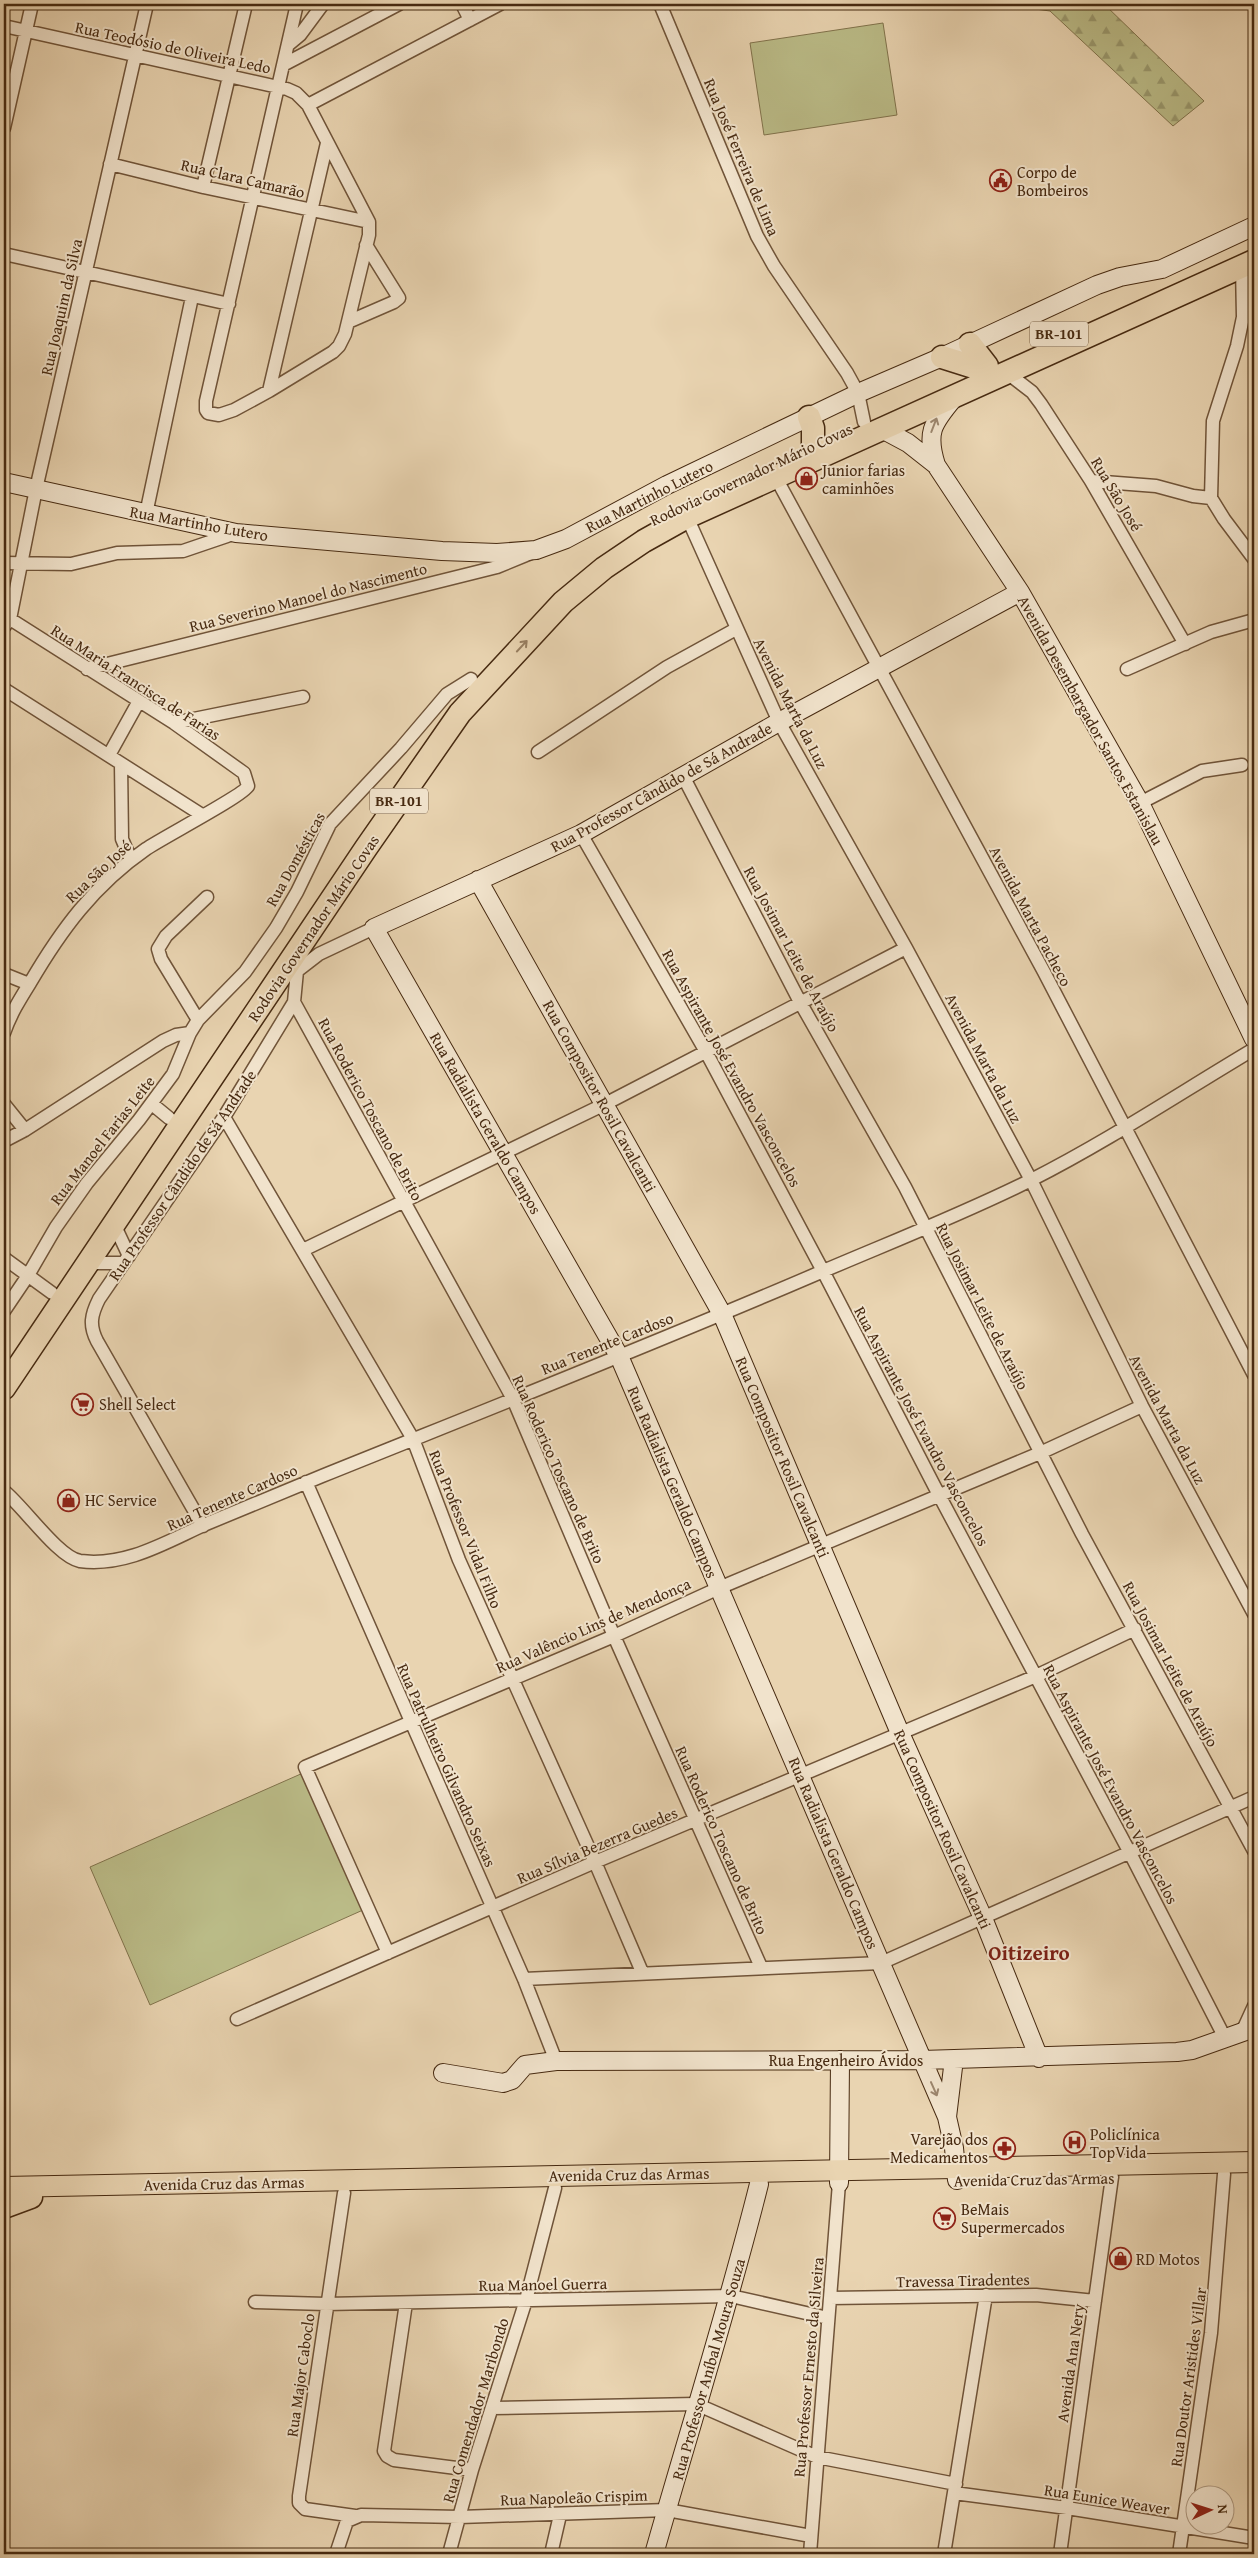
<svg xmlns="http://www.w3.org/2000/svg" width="1258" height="2558" font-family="'Gentium Book Plus',serif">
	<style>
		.forest { fill: url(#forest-firs); stroke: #81734c }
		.pitch { fill: #bbbc88; stroke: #81734c }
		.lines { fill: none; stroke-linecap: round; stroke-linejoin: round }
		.street-casing { stroke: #705439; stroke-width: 15 }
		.secondary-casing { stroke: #472a11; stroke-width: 20 }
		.primary-casing { stroke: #472a11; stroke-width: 22 }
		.highway-casing { stroke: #472a11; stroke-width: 25 }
		.street { stroke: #f1e3cc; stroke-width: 12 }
		.secondary { stroke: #f1e3cc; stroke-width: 18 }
		.primary { stroke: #e9d4b1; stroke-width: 20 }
		.highway { stroke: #e9d4b1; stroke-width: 22 }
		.oneway { stroke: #9c866e }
		.oneway2 { stroke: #987f61 }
		.labels { text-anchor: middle; stroke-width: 4; stroke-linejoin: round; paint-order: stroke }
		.shield { fill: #f1e3cc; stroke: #7a6249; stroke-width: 1 }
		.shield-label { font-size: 15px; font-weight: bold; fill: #472a11 }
		.street-label { font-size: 16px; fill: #472a11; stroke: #f1e3cc }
		.poi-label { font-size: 16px; fill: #472a11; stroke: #f1e3cc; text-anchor: start }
		.district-label { font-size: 21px; font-weight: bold; fill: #7a1f14; stroke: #f1e3cc }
	</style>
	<defs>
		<pattern id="forest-firs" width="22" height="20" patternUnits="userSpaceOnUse" patternTransform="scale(1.25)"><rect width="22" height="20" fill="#bbbc88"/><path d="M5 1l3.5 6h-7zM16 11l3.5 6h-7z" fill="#9a996e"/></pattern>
	</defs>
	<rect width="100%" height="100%" fill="#e9d4b1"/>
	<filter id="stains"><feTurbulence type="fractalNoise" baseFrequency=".004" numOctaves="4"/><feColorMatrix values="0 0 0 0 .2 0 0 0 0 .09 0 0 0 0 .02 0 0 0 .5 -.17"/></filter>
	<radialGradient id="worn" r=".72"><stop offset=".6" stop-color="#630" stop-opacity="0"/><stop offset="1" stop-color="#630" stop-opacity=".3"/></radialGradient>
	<path class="forest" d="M 998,4 L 1104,4 L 1204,101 L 1173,126 L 1050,11 Z"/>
	<path class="pitch" d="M 883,23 L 897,115 L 764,135 L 750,43 Z
		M 303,1773 L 363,1910 L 150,2005 L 90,1867 Z"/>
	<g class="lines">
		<defs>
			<path id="street" d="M 462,4 L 470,20
				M 660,4 L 757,236 L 774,266 L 847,373 L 858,393 L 864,422
				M 4,26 L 287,89 L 296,93 L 308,105 L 369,222 L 369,235 L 345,334 L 339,346 L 333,352 L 269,391 L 234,410 L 219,415 L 208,413 L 206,410 L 206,401 L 297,4
				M 288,45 L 300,35 L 323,4
				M 283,65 L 399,4
				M 308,105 L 500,4
				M 4,128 L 32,4
				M 110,164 L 203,187 L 369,222
				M 203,187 L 246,4
				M 4,254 L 229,304
				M 1242,266 L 1243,317 L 1237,346 L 1213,421 L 1211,498 L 1224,519 L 1254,559
				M 348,322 L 394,302 L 399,298 L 366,245
				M 1006,372 L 1032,392 L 1041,404 L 1091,481 L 1185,644
				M 269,391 L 327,143
				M 775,476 L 1044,972 L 1254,1375
				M 1091,481 L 1156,486 L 1193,496 L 1211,498
				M 146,514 L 192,297
				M 687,517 L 779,722 L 906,948 L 1031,1180 L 1142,1406 L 1254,1614
				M 4,563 L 71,564 L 117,553 L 183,551 L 236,533
				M 4,627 L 10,619 L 36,489 L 147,4
				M 87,669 L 497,567 L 531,553
				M 1127,669 L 1211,632 L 1254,620
				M 4,689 L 202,815
				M 174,723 L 303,697
				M 538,752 L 667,667 L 736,629
				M 109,755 L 139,701
				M 121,764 L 122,839 L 131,860
				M 683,776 L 800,1002 L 905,1187 L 1082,1534 L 1254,1851
				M 1140,803 L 1202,771 L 1242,765
				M 581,834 L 705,1050 L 823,1271 L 939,1495 L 1130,1853 L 1225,2038
				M 297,971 L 294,1002 L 513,1399 L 614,1636 L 761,1967
				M 297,971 L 319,954 L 374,928
				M 4,974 L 29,984
				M 198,1020 L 161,959 L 158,949 L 166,936 L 207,897
				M 4,1033 C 10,1015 20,999 30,983 C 61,930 94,885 146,849 C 162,838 244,795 248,786 L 244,773 L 174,723 L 10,619
				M 4,1104 L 25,1130
				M 152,1104 L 169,1118
				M 224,1117 L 413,1439 L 459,1560 L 595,1862 L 642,1972
				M 4,1141 L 25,1130 L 163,1041 L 176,1035 L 190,1033
				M 114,1224 L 129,1256
				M 303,1250 L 605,1104 L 906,948
				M 4,1258 L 52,1293
				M 88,1263 L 124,1263
				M 4,1311 L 27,1277 L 56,1227 L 87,1183 L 139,1120 L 173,1074 L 190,1033 L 198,1020 L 245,972 L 276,928 L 297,892 L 330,824 L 401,748 L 447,694 L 471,679
				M 306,1482 L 524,1979 L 556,2061
				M 4,1491 C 24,1507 58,1557 80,1561 C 126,1567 166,1542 206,1524 C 244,1508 283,1492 322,1476 C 486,1410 651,1345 814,1275 C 886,1244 961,1215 1031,1180 C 1108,1141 1180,1093 1254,1049
				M 203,1526 L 97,1341 C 89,1325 91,1315 99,1299 L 224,1117 L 294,1002
				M 388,1953 L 305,1767 L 614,1636 L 719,1588 L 1040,1453 L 1142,1406
				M 524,1979 L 881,1963 L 1254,1797
				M 237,2019 L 595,1862 L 1036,1676 L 1135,1629
				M 1243,2030 L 1254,2006
				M 344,2193 L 299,2496 L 299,2503 L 305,2509 L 355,2516
				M 830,2298 L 1036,2295 L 1095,2301
				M 255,2302 L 326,2304 L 731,2296 L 828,2318
				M 406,2303 L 384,2451 L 387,2456 L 394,2460 L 472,2470
				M 492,2408 L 696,2404 L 817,2457 L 956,2484
				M 954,2493 L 1067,2508 L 1254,2538
				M 336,2554 L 347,2521 L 361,2515 L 460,2517 L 667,2510 L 811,2536
				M 449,2554 L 472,2470 L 526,2300 L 555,2188
				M 551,2554 L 560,2515
				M 810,2554 L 839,2183
				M 944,2554 L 986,2295
				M 1060,2554 L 1112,2177
				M 1179,2554 L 1211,2333 L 1224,2174"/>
			<path id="secondary" d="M 880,428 L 908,443 L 936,465 L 1020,592 L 1140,803 L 1254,1039
				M 936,465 C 926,433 932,424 953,399
				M 4,482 L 236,533 L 442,551 L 497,553 L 536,550 L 566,539 L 667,485 L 863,391 L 942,357 L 1097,285 L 1120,277 L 1162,269 L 1254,226
				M 478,880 L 722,1314 L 900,1733 L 983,1918 L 1039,2058
				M 443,2073 L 503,2083 L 512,2080 L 525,2065 L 556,2061 L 922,2060 L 1177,2052 L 1192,2050 L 1254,2028
				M 947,2117 L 954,2059
				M 957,2180 L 954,2148 L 947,2117 L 619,1356 L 374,928 L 581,834 L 779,722 L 1020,592
				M 839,2183 L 840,2060
				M 654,2554 C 689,2431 728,2308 759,2184"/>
			<path id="primary" d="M 4,2187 L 1254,2162"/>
			<path id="highway" d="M 970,344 L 987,366
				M 942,357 L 980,369
				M 809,417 L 813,428 L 813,444
				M 4,1388 L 366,848 L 460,713 L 563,602 L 604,568 L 644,541 L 687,517 L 1254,261
				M 4,2207 L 31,2197"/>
		</defs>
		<use href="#street" class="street-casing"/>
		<use href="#secondary" class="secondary-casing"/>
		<use href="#primary" class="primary-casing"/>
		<use href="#highway" class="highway-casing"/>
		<use href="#street" class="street"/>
		<use href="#secondary" class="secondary"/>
		<use href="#primary" class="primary"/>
		<use href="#highway" class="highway"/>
	</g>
	<defs><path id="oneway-shaft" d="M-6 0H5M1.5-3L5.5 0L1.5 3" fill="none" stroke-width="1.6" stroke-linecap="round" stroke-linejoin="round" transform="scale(1.25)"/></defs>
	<g class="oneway">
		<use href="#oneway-shaft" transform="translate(934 425) rotate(-69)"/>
		<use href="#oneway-shaft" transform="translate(934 2089) rotate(66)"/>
	</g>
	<use class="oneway2" href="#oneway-shaft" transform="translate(522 646) rotate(-47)"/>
	<defs>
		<symbol id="civic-ring" viewBox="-11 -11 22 22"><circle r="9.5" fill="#f1e3cc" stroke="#8f2418" stroke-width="1.5"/><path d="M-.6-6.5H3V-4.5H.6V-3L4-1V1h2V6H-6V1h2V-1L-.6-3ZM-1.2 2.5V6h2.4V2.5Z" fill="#8f2418"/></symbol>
		<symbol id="shop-ring" viewBox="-11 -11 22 22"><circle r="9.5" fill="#f1e3cc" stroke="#8f2418" stroke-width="1.5"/><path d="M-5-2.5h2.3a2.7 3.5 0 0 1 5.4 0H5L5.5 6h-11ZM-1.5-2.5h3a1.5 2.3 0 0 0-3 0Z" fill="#8f2418"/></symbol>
		<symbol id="supermarket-ring" viewBox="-11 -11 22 22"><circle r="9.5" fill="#f1e3cc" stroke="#8f2418" stroke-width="1.5"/><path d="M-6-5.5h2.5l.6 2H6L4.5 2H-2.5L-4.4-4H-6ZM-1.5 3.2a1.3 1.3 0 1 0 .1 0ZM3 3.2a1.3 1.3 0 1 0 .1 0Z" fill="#8f2418"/></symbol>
		<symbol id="hospital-ring" viewBox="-11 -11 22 22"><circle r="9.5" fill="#f1e3cc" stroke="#8f2418" stroke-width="1.5"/><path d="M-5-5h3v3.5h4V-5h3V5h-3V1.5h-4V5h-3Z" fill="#8f2418"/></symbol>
		<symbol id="pharmacy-ring" viewBox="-11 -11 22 22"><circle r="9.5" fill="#f1e3cc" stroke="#8f2418" stroke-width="1.5"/><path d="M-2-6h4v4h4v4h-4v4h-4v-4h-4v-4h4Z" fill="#8f2418"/></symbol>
	</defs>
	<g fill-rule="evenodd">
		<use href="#civic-ring" x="988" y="168" width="25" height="25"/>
		<use href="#shop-ring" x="794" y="466" width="25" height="25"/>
		<use href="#supermarket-ring" x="70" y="1392" width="25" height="25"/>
		<use href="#shop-ring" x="56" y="1488" width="25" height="25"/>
		<use href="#hospital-ring" x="1062" y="2130" width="25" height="25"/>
		<use href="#pharmacy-ring" x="992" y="2136" width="25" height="25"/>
		<use href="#supermarket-ring" x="932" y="2206" width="25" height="25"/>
		<use href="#shop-ring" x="1108" y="2246" width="25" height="25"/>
	</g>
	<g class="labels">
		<g class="shield">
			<rect x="1030" y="321.5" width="58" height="25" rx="4"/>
			<rect x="370" y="788.5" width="58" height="25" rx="4"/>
		</g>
		<g class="shield-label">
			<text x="1059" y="339">BR-101</text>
			<text x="399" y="806">BR-101</text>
		</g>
		<g class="street-label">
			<text transform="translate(173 47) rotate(12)" y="6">Rua Teodósio de Oliveira Ledo</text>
			<text transform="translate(742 157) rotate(67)" y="6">Rua José Ferreira de Lima</text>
			<text transform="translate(243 178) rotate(13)" y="6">Rua Clara Camarão</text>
			<text transform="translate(61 307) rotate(-77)" y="6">Rua Joaquim da Silva</text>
			<text transform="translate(751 474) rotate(-25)" y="6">Rodovia Governador Mário Covas</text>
			<text transform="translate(1117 494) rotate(59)" y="6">Rua São José</text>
			<text transform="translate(649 496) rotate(-27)" y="6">Rua Martinho Lutero</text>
			<text transform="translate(199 523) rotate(10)" y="6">Rua Martinho Lutero</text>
			<text transform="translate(308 597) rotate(-14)" y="6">Rua Severino Manoel do Nascimento</text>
			<text transform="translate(136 682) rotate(33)" y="6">Rua Maria Francisca de Farias</text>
			<text transform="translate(791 703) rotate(63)" y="6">Avenida Marta da Luz</text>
			<text transform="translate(1091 720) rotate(61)" y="6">Avenida Desembargador Santos Estanislau</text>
			<text transform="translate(661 787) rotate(-29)" y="6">Rua Professor Cândido de Sá Andrade</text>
			<text transform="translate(295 859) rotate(-61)" y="6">Rua Domésticas</text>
			<text transform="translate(98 871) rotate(-43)" y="6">Rua São José</text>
			<text transform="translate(1031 916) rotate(62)" y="6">Avenida Marta Pacheco</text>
			<text transform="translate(313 928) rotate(-56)" y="6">Rodovia Governador Mário Covas</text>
			<text transform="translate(792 949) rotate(62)" y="6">Rua Josimar Leite de Araújo</text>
			<text transform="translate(984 1058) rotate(62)" y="6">Avenida Marta da Luz</text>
			<text transform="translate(732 1068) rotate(61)" y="6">Rua Aspirante José Evandro Vasconcelos</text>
			<text transform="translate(600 1096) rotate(61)" y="6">Rua Compositor Rosil Cavalcanti</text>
			<text transform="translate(371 1109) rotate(62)" y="6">Rua Roderico Toscano de Brito</text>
			<text transform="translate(486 1123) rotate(60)" y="6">Rua Radialista Geraldo Campos</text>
			<text transform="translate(102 1140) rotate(-52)" y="6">Rua Manoel Farias Leite</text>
			<text transform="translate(182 1175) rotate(-56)" y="6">Rua Professor Cândido de Sá Andrade</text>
			<text transform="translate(983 1306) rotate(63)" y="6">Rua Josimar Leite de Araújo</text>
			<text transform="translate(607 1343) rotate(-22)" y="6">Rua Tenente Cardoso</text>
			<text transform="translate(1168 1419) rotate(62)" y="6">Avenida Marta da Luz</text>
			<text transform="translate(922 1426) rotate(62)" y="6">Rua Aspirante José Evandro Vasconcelos</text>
			<text transform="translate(783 1457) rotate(67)" y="6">Rua Compositor Rosil Cavalcanti</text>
			<text transform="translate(559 1469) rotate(66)" y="6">Rua Roderico Toscano de Brito</text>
			<text transform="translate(673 1482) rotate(67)" y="6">Rua Radialista Geraldo Campos</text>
			<text transform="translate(232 1497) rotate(-24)" y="6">Rua Tenente Cardoso</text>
			<text transform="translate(466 1529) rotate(68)" y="6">Rua Professor Vidal Filho</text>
			<text transform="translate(593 1625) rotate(-24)" y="6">Rua Valêncio Lins de Mendonça</text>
			<text transform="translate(1171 1664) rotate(62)" y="6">Rua Josimar Leite de Araújo</text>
			<text transform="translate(447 1765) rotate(66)" y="6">Rua Patrulheiro Gilvandro Seixas</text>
			<text transform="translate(1111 1784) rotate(62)" y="6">Rua Aspirante José Evandro Vasconcelos</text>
			<text transform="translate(943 1829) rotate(66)" y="6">Rua Compositor Rosil Cavalcanti</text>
			<text transform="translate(722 1840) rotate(66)" y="6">Rua Roderico Toscano de Brito</text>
			<text transform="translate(597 1845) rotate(-23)" y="6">Rua Sílvia Bezerra Guedes</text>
			<text transform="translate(834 1853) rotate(67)" y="6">Rua Radialista Geraldo Campos</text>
			<text x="846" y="2066">Rua Engenheiro Ávidos</text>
			<text transform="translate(629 2174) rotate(-1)" y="6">Avenida Cruz das Armas</text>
			<text transform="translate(1034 2179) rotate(-1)" y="6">Avenida Cruz das Armas</text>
			<text transform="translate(224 2183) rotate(-1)" y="6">Avenida Cruz das Armas</text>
			<text transform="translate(963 2280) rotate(-1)" y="6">Travessa Tiradentes</text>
			<text transform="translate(543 2284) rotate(-1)" y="6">Rua Manoel Guerra</text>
			<text transform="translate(1070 2363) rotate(-82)" y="6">Avenida Ana Nery</text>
			<text transform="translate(808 2367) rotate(-85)" y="6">Rua Professor Ernesto da Silveira</text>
			<text transform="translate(708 2369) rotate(-74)" y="6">Rua Professor Aníbal Moura Souza</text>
			<text transform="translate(300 2375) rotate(-82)" y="6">Rua Major Caboclo</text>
			<text transform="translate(1188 2377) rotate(-82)" y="6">Rua Doutor Aristides Villar</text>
			<text transform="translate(475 2410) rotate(-73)" y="6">Rua Comendador Maribondo</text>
			<text transform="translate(574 2497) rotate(-2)" y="6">Rua Napoleão Crispim</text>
			<text transform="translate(1107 2499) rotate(9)" y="6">Rua Eunice Weaver</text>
		</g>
		<g class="poi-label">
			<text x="1017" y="178">Corpo de<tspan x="1017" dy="18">Bombeiros</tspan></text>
			<text x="822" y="476">Junior farias<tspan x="822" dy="18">caminhões</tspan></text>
			<text x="99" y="1410">Shell Select</text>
			<text x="85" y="1506">HC Service</text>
			<text x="1090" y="2140">Policlínica<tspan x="1090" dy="18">TopVida</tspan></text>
			<text x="988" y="2145" text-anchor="end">Varejão dos<tspan x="988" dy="18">Medicamentos</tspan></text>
			<text x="961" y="2215">BeMais<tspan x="961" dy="18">Supermercados</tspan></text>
			<text x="1136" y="2265">RD Motos</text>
		</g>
		<g class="district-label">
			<text x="1029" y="1960">Oitizeiro</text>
		</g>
	</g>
	<rect width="1258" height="2558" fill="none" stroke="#e9d4b1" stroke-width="20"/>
	<rect x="5" y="5" width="1248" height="2548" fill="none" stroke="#472a11" stroke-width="2.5"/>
	<rect x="10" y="10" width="1238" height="2538" fill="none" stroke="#472a11"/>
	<g transform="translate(1210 2510) rotate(86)"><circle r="24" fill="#f1e3cc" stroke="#ad9981"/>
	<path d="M0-4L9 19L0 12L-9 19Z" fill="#8f2418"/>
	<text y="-8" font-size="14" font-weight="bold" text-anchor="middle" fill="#472a11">N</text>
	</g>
	<rect width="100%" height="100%" filter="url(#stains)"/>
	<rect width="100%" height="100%" fill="url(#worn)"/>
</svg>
